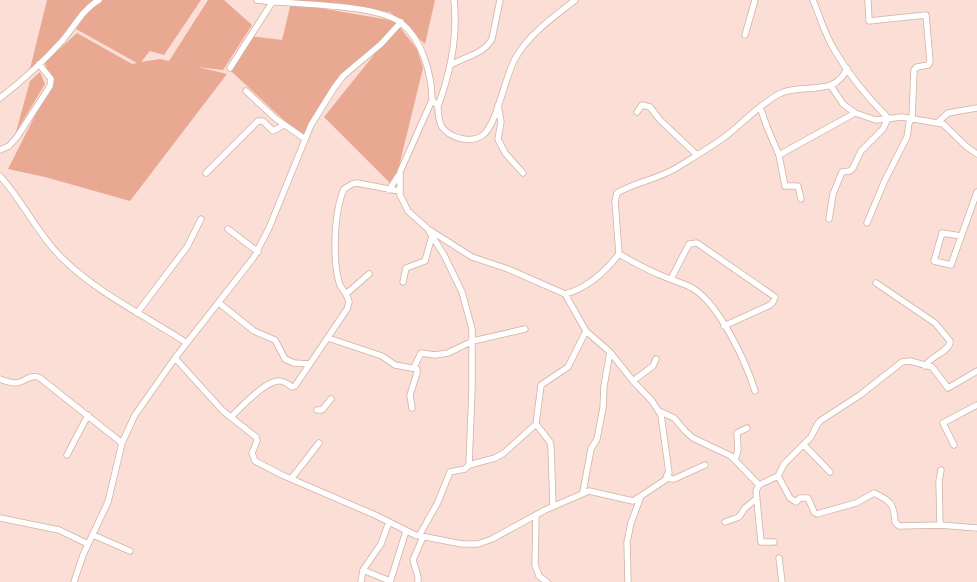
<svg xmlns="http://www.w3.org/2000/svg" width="977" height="582" font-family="'Open Sans',sans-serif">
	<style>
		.green { fill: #e9a892 }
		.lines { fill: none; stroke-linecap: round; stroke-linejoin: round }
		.minor-casing { stroke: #d2b1a5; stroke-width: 7 }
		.minor { stroke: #fff; stroke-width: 5.5 }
	</style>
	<rect width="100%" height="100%" fill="#fbded5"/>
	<path class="green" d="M 47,0 L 95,0 L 29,73 Z
		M 96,0 L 201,0 L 164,55 L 150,51 L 141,62 L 160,59 L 169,61 L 208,0 L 224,0 L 252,25 L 223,70 L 198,67 L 227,74 L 130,201 L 45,177 L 8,169 L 50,86 L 45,62 L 77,33 L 132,64 L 137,63 L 76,29 Z
		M 274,0 L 435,0 L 425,44 L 390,12 Z
		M 291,3 L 401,22 L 398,25 L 417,49 L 423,68 L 394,187 L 324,117 L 397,26 L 347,69 L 302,137 L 231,71 L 250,36 L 282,40 Z
		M 40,72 L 45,84 L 16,132 L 30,81 Z"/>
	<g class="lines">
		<defs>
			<path id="minor" d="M 257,0 C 291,5 376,3 401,23 C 422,39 432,75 432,100 L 438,106 C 438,113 438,120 442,127 C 450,138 471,144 483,135 C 497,125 505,75 516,57 C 531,32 553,18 575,0
				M 813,0 C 820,17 825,35 835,51 C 849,75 868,98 888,118
				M 745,35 L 755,0
				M 451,65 C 465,56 483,55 492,39 L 500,0
				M 230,68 L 273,1
				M 831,86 L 843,104 L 855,113 L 876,120 L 902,117 L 943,124 L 967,147 L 977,154
				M 246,91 L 275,118 L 305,139
				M 0,98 C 22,81 43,62 62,41 C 74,27 83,9 99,0
				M 432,100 L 400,172 L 400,195 L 408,211 L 428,229 L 472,257 L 508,269 L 565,294 L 586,331 L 610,352 L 633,381
				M 498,105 L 501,122 L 498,139 L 505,153 L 523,173
				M 438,106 C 451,71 458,37 454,0
				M 760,107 L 767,127 L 779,155 L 785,186 L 798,186 L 801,199
				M 637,112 L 642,105 L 650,107 L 660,120 L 697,155
				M 938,122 L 948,113 L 977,108
				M 0,150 L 9,146 L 17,137 L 50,86 L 51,79 L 39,64
				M 779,155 L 855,113
				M 206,173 L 258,121 L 263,121 L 273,131 L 284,125
				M 0,176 C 22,200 36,231 59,255 C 95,292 144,315 187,343
				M 389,190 L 398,176
				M 829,219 L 833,194 L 842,172 L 850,171 L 853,168 L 861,151 L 883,129 L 888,118
				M 867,223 L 885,180 L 907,137 L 909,123 L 912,118 L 914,70 L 917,67 L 928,65 L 930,62 L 926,15 L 869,21 L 868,0
				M 228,229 L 258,252
				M 961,236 L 942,233 L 934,261 L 951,265 L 977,192
				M 619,254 C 633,262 646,269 660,275 C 671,280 684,283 694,289 C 720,306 746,362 755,391
				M 671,279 L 689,244 L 697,243 L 775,297 L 773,302 L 770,305 L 724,326
				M 403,282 L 406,268 L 425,261 L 432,236
				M 876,283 L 935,323 L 950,341 C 951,351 930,356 925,366
				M 346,294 L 369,274
				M 565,294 C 588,288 605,272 619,254 L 615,201 L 617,193 C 636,182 659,179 678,167 C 694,157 711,147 726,136 C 744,122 759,105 779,94 C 802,82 836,98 847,68
				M 219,303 L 254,331 L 275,340 L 285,359 L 294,363 L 310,364
				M 137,313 L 187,247 L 201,219
				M 328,338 L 382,356 L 395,365 L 417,369 L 417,373 L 410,395 L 412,408
				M 175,358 L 223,411 L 256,437 L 257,441 L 252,453 L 255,461 L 282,475 L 375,515 L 415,535 L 462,544 L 478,544 L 492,539 L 545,510 L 589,491 L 633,501 L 641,496
				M 414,367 L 421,353 L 435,355 L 448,353 L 473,341 L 525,329
				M 0,379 C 5,381 10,383 16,383 C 25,382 31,373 40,378 L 122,443
				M 317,410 L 322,410 L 331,399
				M 659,411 L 674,418 L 686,432 L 693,438 L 731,456 L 759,485
				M 231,417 C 241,407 264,382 278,381 C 283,380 288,384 292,387 L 295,386 L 347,309 L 349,302 C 348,295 343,291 340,285 C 332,262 334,211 344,189 L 352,184 L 357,183 L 399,191
				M 536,424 L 550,442 L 551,447 L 553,506
				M 804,445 L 830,472
				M 954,445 L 943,423 L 977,405
				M 67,455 L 88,415
				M 735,460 L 738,450 L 737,433 L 747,428
				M 469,465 L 495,458 L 504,453 L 536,424 L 541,385 L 568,367 L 586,331
				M 667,475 L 671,479 L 674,479 L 705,465
				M 778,476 L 790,498 L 796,502 L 800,498 L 808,498 L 814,512 L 817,514 L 856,503 L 874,493 C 891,501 894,504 895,522 L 899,526 L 940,525 L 977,528
				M 291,479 L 319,443
				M 583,492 L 591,449 L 597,439 L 603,408 L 604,386 L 610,352
				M 536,515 L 535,565 L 539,576 L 547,582
				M 0,518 L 59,530 L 88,544
				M 725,522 L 739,517 L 745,508 L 757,498
				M 940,525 L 939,481 L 941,470
				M 93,535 L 130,551
				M 419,536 L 438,502 L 450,472 L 465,469 L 469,465 L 472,389 L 472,329 L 462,292 L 444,255 L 429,231
				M 774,542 L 761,542 L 756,491 L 759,485 L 778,476 L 784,464 L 811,437 L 817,425 L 820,421 L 860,395 L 902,362 L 910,361 L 932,367 L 948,388 L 977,371
				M 779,558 L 782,582
				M 363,570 L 390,581
				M 74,582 L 83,555 L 108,502 L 122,443 L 135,415 L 175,358 L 254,257 L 269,228 L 311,125 L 334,88 L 343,76 L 381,44 L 401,22
				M 361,582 L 363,570 L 381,544 L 389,522
				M 390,582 L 406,531
				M 418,582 L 418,577 L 413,560 L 423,537
				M 628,582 L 627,542 L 631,523 L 641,496 L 665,480 L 669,473 L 661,415 L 652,401 L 633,381 L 653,366 L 656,359"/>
		</defs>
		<use href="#minor" class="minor-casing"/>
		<use href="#minor" class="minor"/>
	</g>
</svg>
